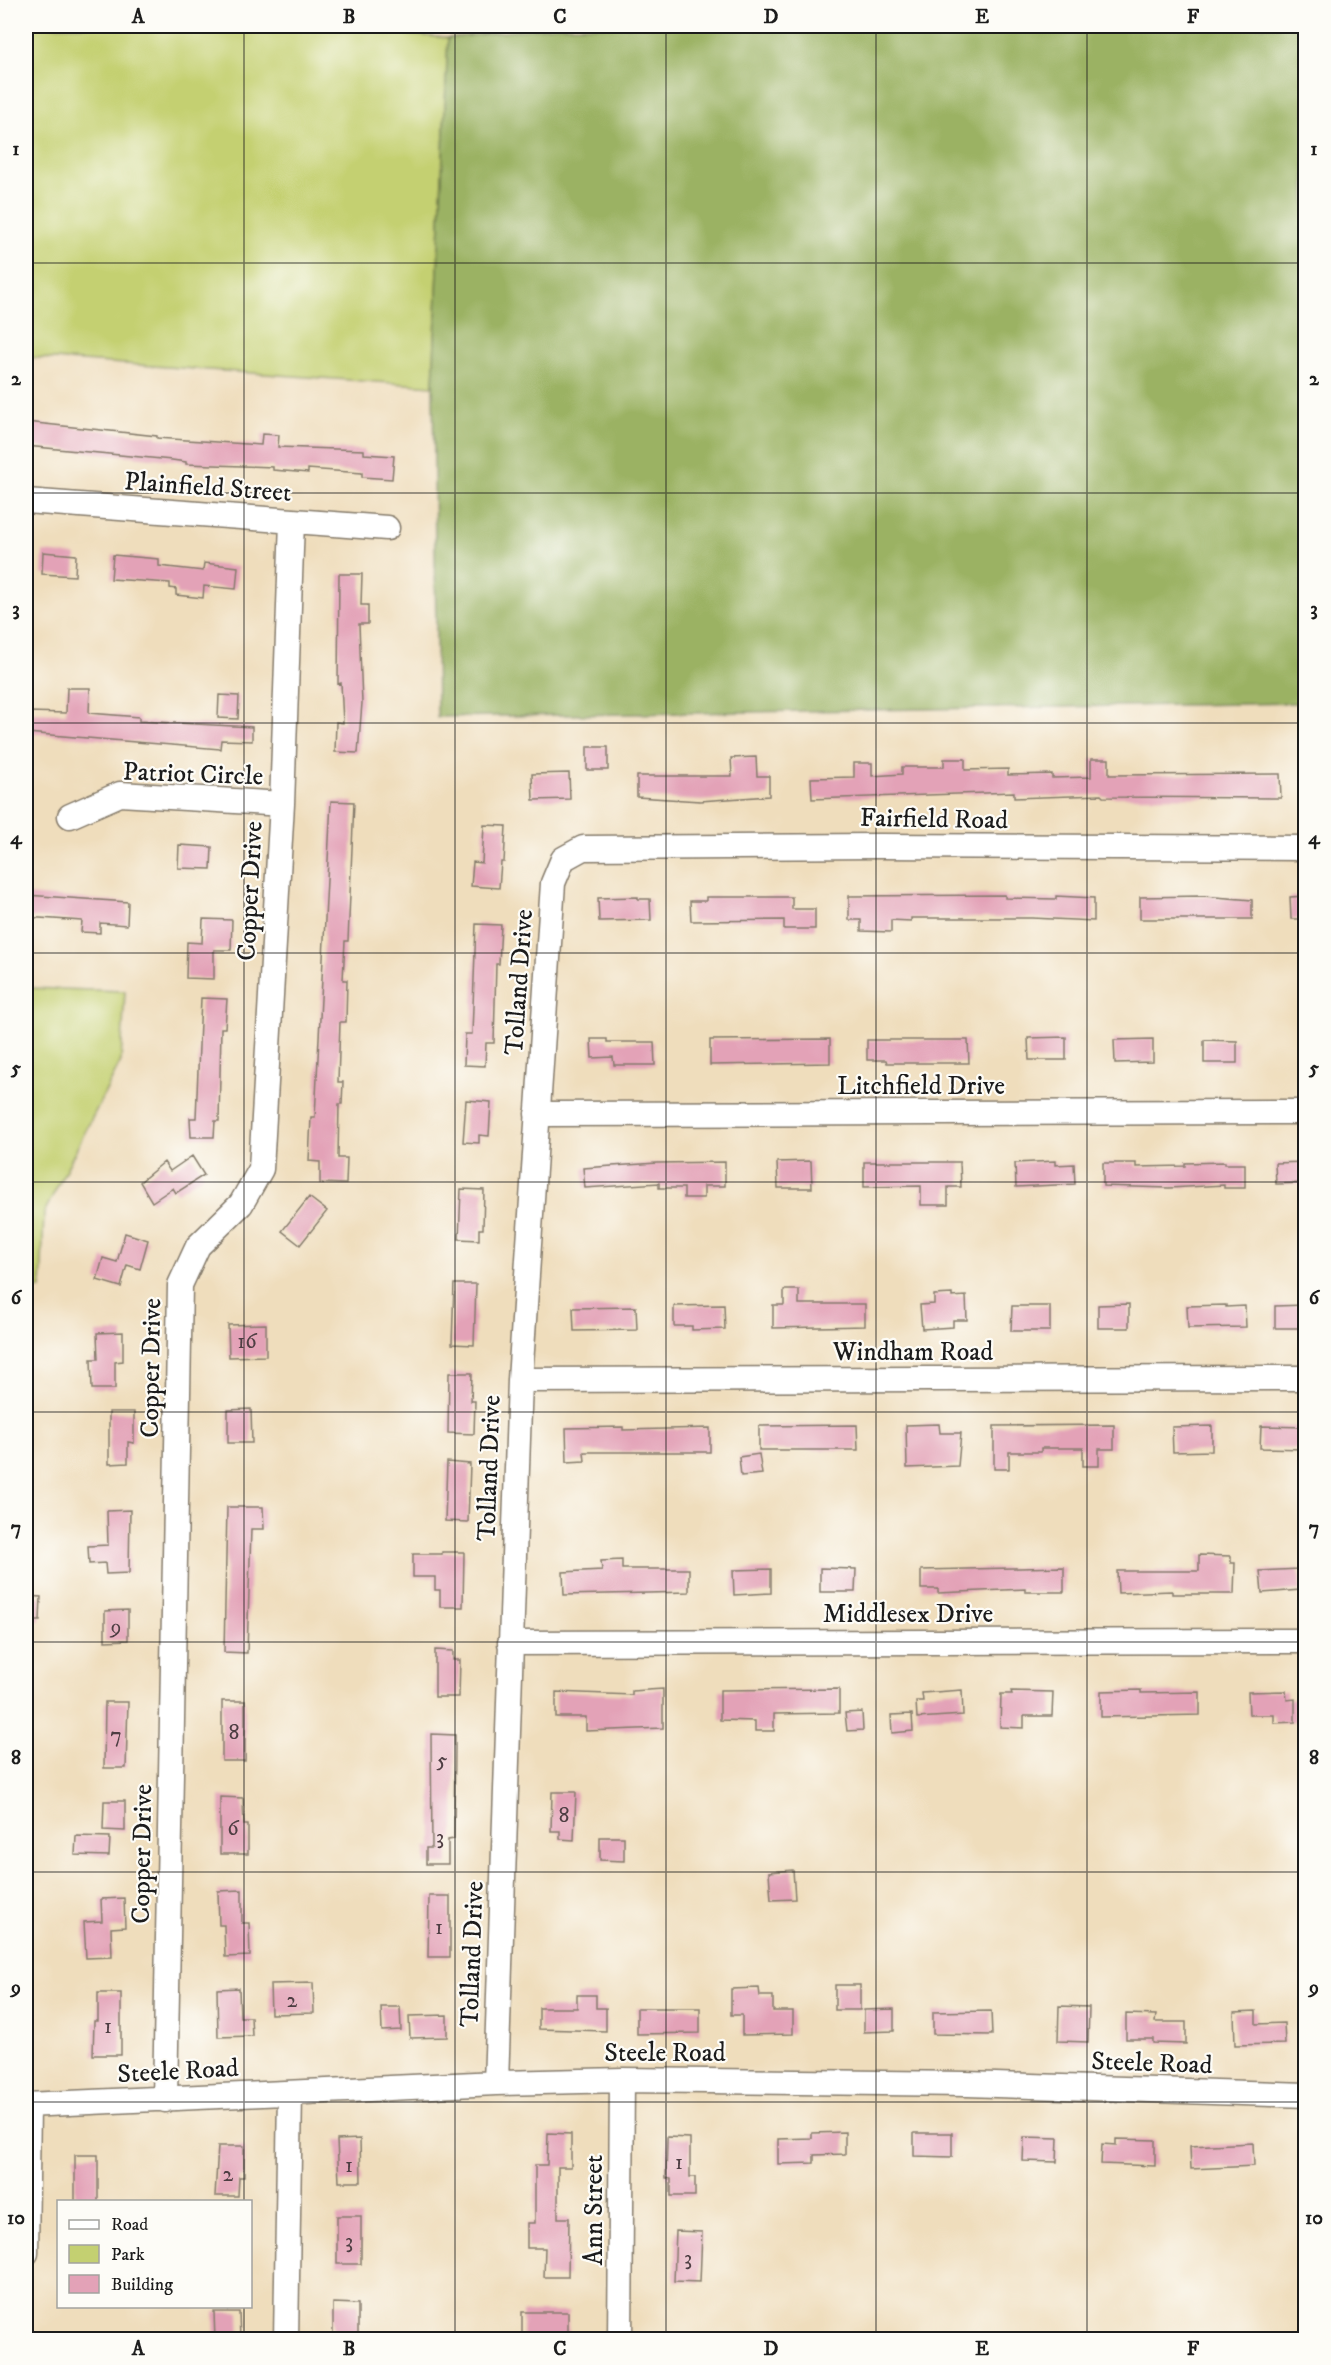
<svg xmlns="http://www.w3.org/2000/svg" width="1331" height="2365" font-family="'IM FELL DW Pica',serif">
	<style>
		.green { fill: #c4d071; stroke: #707646; stroke-width: 1.5 }
		.forest { fill: #9bb263; stroke: #5c6740; stroke-width: 1.5 }
		.building { fill: #e3a2b7 }
		.lines { fill: none; stroke-linecap: round; stroke-linejoin: round }
		.minor-casing { stroke: #867c6c; stroke-width: 27 }
		.minor { stroke: #fff; stroke-width: 24 }
		.grid { fill: none; stroke: #1c1c1c; stroke-width: 1.5; stroke-opacity: 0.55 }
		.labels { text-anchor: middle; stroke-width: 4.5; stroke-linejoin: round; paint-order: stroke }
		.number-label { font-size: 22px; fill: #4e3e43 }
		.street-label { font-size: 26px; fill: #1c1c1c; stroke: #fdfcf7 }
		.neatline { fill: none; stroke: #1c1c1c; stroke-width: 2 }
		.grid-label { font-size: 20px; text-anchor: middle; font-weight: bold; fill: #1c1c1c }
	</style>
	<rect width="100%" height="100%" fill="#fdfcf7"/>
	<filter id="ink" filterUnits="userSpaceOnUse"><feTurbulence type="fractalNoise" baseFrequency=".0167" numOctaves="2"/><feDisplacementMap in="SourceGraphic" scale="12" xChannelSelector="R" yChannelSelector="G"/><feConvolveMatrix kernelMatrix="1 2 1 2 8 2 1 2 1" color-interpolation-filters="sRGB"/></filter>
	<filter id="wash" filterUnits="userSpaceOnUse"><feTurbulence type="fractalNoise" baseFrequency=".008" numOctaves="4" result="noise"/><feDisplacementMap in="SourceGraphic" scale="24" xChannelSelector="R" yChannelSelector="G"/><feGaussianBlur stdDeviation="1.35" result="paint"/><feColorMatrix in="noise" values="0 0 0 0 0 0 0 0 0 0 0 0 0 0 0 0 0 1.4 0 .05"/><feComposite in="paint" operator="in"/></filter>
	<g filter="url(#wash)">
		<rect width="100%" height="100%" fill="#efddbc"/>
		<path class="green" d="M 26,26 L 138,26 L 139,30 L 317,26 L 448,38 L 433,386 L 26,357 Z
			M 26,988 L 125,991 L 121,1061 L 44,1213 L 41,1289 L 26,1288 Z"/>
		<path class="forest" d="M 138,26 L 279,26 L 139,30 Z
			M 557,26 L 1305,26 L 1305,703 L 437,717 L 433,386 L 448,38 Z"/>
		<g id="blocks">
			<path class="building" d="M 26,422 L 157,436 L 157,438 L 261,445 L 262,434 L 279,435 L 278,447 L 364,450 L 364,454 L 394,456 L 392,479 L 362,477 L 362,473 L 308,469 L 308,473 L 273,470 L 273,467 L 186,464 L 186,462 L 172,460 L 26,446 Z
				M 43,552 L 76,555 L 75,576 L 42,574 Z
				M 113,555 L 159,559 L 159,566 L 203,571 L 204,563 L 238,567 L 236,589 L 204,586 L 203,598 L 176,595 L 176,589 L 170,588 L 170,583 L 111,579 Z
				M 339,574 L 362,574 L 361,605 L 368,605 L 368,624 L 359,624 L 362,703 L 358,753 L 335,752 L 336,722 L 343,723 L 341,683 L 338,684 Z
				M 67,688 L 90,688 L 89,713 L 139,717 L 139,721 L 252,727 L 252,741 L 221,740 L 220,749 L 27,733 L 28,712 L 66,713 Z
				M 219,695 L 239,696 L 238,719 L 218,718 Z
				M 587,747 L 608,747 L 608,770 L 587,770 Z
				M 756,757 L 757,776 L 769,776 L 769,796 L 700,801 L 637,797 L 637,776 L 732,776 L 731,758 Z
				M 944,759 L 965,759 L 965,770 L 1008,769 L 1008,775 L 1052,774 L 1052,778 L 1091,777 L 1091,759 L 1109,759 L 1109,775 L 1280,774 L 1281,798 L 1103,797 L 1101,795 L 1014,798 L 1014,792 L 812,799 L 811,778 L 854,777 L 854,763 L 872,763 L 872,776 L 902,774 L 902,767 L 944,767 Z
				M 569,773 L 570,799 L 533,800 L 532,774 Z
				M 331,801 L 354,802 L 348,941 L 345,941 L 343,980 L 347,980 L 346,1022 L 340,1022 L 338,1082 L 343,1082 L 342,1104 L 339,1104 L 338,1158 L 347,1158 L 346,1184 L 320,1183 L 320,1162 L 309,1161 L 311,1117 L 315,1117 Z
				M 484,825 L 506,826 L 504,862 L 501,862 L 499,888 L 471,886 L 473,862 L 482,863 Z
				M 179,845 L 212,847 L 211,869 L 178,868 Z
				M 26,895 L 128,902 L 127,925 L 100,923 L 100,933 L 81,932 L 82,921 L 26,917 Z
				M 1005,895 L 1005,898 L 1056,899 L 1056,896 L 1094,898 L 1094,921 L 1032,918 L 911,918 L 911,921 L 891,920 L 891,932 L 861,931 L 861,920 L 849,920 L 849,896 Z
				M 1305,896 L 1305,919 L 1291,919 L 1290,897 Z
				M 638,897 L 638,899 L 650,899 L 651,920 L 599,921 L 598,898 Z
				M 706,897 L 792,897 L 792,909 L 815,909 L 815,929 L 784,929 L 784,920 L 691,921 L 690,901 L 706,901 Z
				M 1140,897 L 1203,896 L 1252,900 L 1252,919 L 1140,919 Z
				M 203,919 L 232,920 L 231,950 L 214,950 L 214,979 L 186,978 L 187,942 L 202,943 Z
				M 476,924 L 501,925 L 499,964 L 496,964 L 494,1043 L 486,1043 L 485,1066 L 464,1065 L 465,1034 L 472,1034 Z
				M 201,998 L 227,999 L 225,1028 L 221,1028 L 219,1121 L 215,1121 L 214,1137 L 191,1137 L 190,1118 L 196,1118 Z
				M 1066,1037 L 1066,1060 L 1029,1060 L 1028,1038 Z
				M 591,1039 L 607,1039 L 607,1042 L 654,1042 L 655,1065 L 614,1065 L 613,1057 L 592,1058 Z
				M 830,1039 L 830,1063 L 710,1065 L 710,1040 Z
				M 1153,1039 L 1153,1062 L 1115,1063 L 1114,1040 Z
				M 867,1040 L 968,1040 L 969,1063 L 887,1063 L 886,1060 L 867,1060 Z
				M 1204,1040 L 1237,1041 L 1237,1063 L 1204,1063 Z
				M 466,1100 L 491,1102 L 489,1136 L 479,1135 L 479,1143 L 463,1142 Z
				M 192,1156 L 204,1175 L 176,1193 L 173,1188 L 152,1202 L 140,1182 L 164,1162 L 170,1171 Z
				M 811,1161 L 812,1188 L 778,1188 L 777,1162 Z
				M 1055,1161 L 1055,1165 L 1074,1164 L 1075,1184 L 1016,1187 L 1015,1163 Z
				M 725,1162 L 725,1186 L 704,1186 L 704,1198 L 684,1198 L 684,1188 L 659,1188 L 659,1183 L 585,1188 L 583,1168 L 657,1163 Z
				M 864,1162 L 960,1162 L 961,1187 L 948,1187 L 948,1205 L 921,1205 L 921,1186 L 864,1187 Z
				M 1225,1162 L 1225,1164 L 1245,1164 L 1245,1188 L 1224,1188 L 1224,1185 L 1169,1188 L 1103,1186 L 1103,1163 L 1136,1163 L 1136,1167 L 1185,1166 L 1185,1163 Z
				M 1305,1162 L 1305,1183 L 1276,1184 L 1275,1163 Z
				M 461,1189 L 484,1190 L 483,1229 L 479,1229 L 479,1240 L 459,1239 Z
				M 309,1197 L 327,1211 L 300,1245 L 282,1231 Z
				M 125,1233 L 148,1240 L 140,1269 L 127,1265 L 121,1287 L 97,1280 L 103,1258 L 117,1262 Z
				M 454,1284 L 476,1284 L 474,1345 L 452,1344 Z
				M 784,1290 L 799,1290 L 799,1304 L 865,1304 L 865,1326 L 773,1328 L 773,1305 L 784,1305 Z
				M 952,1294 L 952,1297 L 966,1296 L 967,1320 L 953,1320 L 953,1327 L 922,1329 L 920,1305 L 934,1304 L 934,1295 Z
				M 1129,1304 L 1129,1328 L 1098,1328 L 1098,1305 Z
				M 724,1305 L 725,1329 L 692,1330 L 692,1326 L 674,1326 L 674,1306 Z
				M 1226,1305 L 1226,1307 L 1245,1306 L 1246,1327 L 1188,1328 L 1187,1306 Z
				M 1305,1305 L 1305,1328 L 1275,1328 L 1275,1306 Z
				M 1012,1306 L 1050,1306 L 1050,1331 L 1011,1331 Z
				M 636,1307 L 637,1330 L 574,1331 L 573,1308 Z
				M 266,1324 L 266,1356 L 229,1357 L 228,1325 Z
				M 123,1332 L 123,1361 L 115,1362 L 115,1389 L 92,1389 L 91,1359 L 98,1359 L 97,1333 Z
				M 449,1373 L 472,1373 L 471,1401 L 475,1401 L 474,1434 L 448,1433 Z
				M 251,1409 L 252,1443 L 228,1443 L 228,1410 Z
				M 109,1412 L 134,1412 L 134,1443 L 128,1442 L 128,1463 L 109,1464 Z
				M 939,1424 L 940,1433 L 961,1433 L 958,1466 L 907,1468 L 906,1425 Z
				M 857,1425 L 858,1450 L 759,1450 L 759,1426 Z
				M 1114,1425 L 1114,1449 L 1099,1449 L 1099,1466 L 1083,1466 L 1083,1448 L 1041,1448 L 1041,1452 L 1009,1452 L 1009,1469 L 994,1469 L 994,1426 Z
				M 1212,1426 L 1212,1451 L 1173,1452 L 1172,1427 Z
				M 1261,1426 L 1305,1427 L 1305,1449 L 1260,1448 Z
				M 623,1427 L 623,1430 L 710,1428 L 710,1452 L 584,1452 L 585,1461 L 567,1462 L 566,1428 Z
				M 759,1454 L 762,1474 L 741,1476 L 739,1457 Z
				M 447,1462 L 470,1464 L 468,1522 L 445,1521 Z
				M 227,1507 L 263,1507 L 264,1529 L 251,1529 L 247,1653 L 224,1652 Z
				M 130,1510 L 129,1573 L 106,1574 L 105,1563 L 89,1564 L 88,1546 L 108,1545 L 107,1511 Z
				M 442,1552 L 464,1552 L 463,1607 L 440,1607 L 440,1590 L 435,1590 L 435,1577 L 413,1577 L 413,1554 L 442,1554 Z
				M 1199,1555 L 1231,1556 L 1231,1563 L 1235,1563 L 1234,1594 L 1172,1594 L 1172,1591 L 1118,1593 L 1117,1571 L 1199,1571 Z
				M 622,1560 L 622,1569 L 689,1569 L 689,1592 L 564,1595 L 563,1572 L 602,1570 L 601,1561 Z
				M 1064,1567 L 1064,1592 L 1025,1592 L 1025,1589 L 938,1593 L 938,1589 L 921,1589 L 921,1570 Z
				M 820,1568 L 856,1569 L 855,1592 L 820,1592 Z
				M 771,1569 L 771,1593 L 734,1595 L 733,1570 Z
				M 1299,1569 L 1300,1590 L 1262,1593 L 1260,1571 Z
				M 26,1596 L 41,1597 L 40,1621 L 26,1621 Z
				M 128,1610 L 128,1640 L 105,1641 L 105,1611 Z
				M 435,1650 L 453,1651 L 453,1660 L 460,1660 L 459,1697 L 435,1697 Z
				M 663,1689 L 663,1728 L 586,1731 L 586,1717 L 556,1717 L 556,1692 L 632,1695 L 632,1691 Z
				M 839,1689 L 839,1713 L 774,1714 L 774,1731 L 755,1731 L 755,1721 L 720,1720 L 720,1690 Z
				M 962,1690 L 963,1715 L 917,1718 L 916,1701 L 923,1701 L 922,1693 Z
				M 1141,1690 L 1141,1693 L 1200,1692 L 1200,1715 L 1101,1717 L 1101,1691 Z
				M 1011,1691 L 1053,1692 L 1052,1716 L 1024,1716 L 1024,1728 L 1000,1727 L 1001,1694 L 1012,1694 Z
				M 1286,1691 L 1287,1700 L 1295,1699 L 1295,1722 L 1274,1723 L 1274,1715 L 1249,1715 L 1248,1692 Z
				M 222,1701 L 245,1701 L 245,1761 L 222,1761 Z
				M 105,1702 L 128,1702 L 126,1768 L 104,1768 Z
				M 862,1712 L 863,1730 L 847,1731 L 845,1713 Z
				M 912,1714 L 913,1731 L 892,1733 L 891,1715 Z
				M 431,1734 L 455,1735 L 454,1839 L 448,1840 L 448,1864 L 426,1864 L 426,1848 L 432,1848 Z
				M 552,1792 L 576,1792 L 574,1840 L 560,1839 L 560,1831 L 551,1831 Z
				M 220,1797 L 243,1798 L 244,1825 L 248,1825 L 248,1854 L 220,1854 Z
				M 104,1801 L 125,1801 L 125,1831 L 103,1830 Z
				M 76,1836 L 110,1837 L 109,1856 L 75,1855 Z
				M 600,1837 L 624,1837 L 624,1861 L 600,1860 Z
				M 793,1870 L 795,1899 L 771,1900 L 769,1872 Z
				M 242,1890 L 242,1923 L 249,1923 L 250,1956 L 225,1957 L 224,1925 L 219,1925 L 218,1891 Z
				M 429,1896 L 450,1896 L 450,1957 L 428,1957 Z
				M 124,1898 L 125,1927 L 111,1928 L 112,1957 L 86,1958 L 84,1922 L 102,1921 L 101,1899 Z
				M 313,1983 L 314,2013 L 271,2014 L 270,1984 Z
				M 835,1985 L 860,1985 L 860,2010 L 835,2010 Z
				M 239,1988 L 240,2017 L 251,2017 L 252,2036 L 218,2037 L 217,1989 Z
				M 759,1988 L 760,1996 L 773,1996 L 773,2011 L 793,2011 L 793,2034 L 742,2035 L 742,2015 L 731,2015 L 731,1989 Z
				M 98,1993 L 121,1993 L 121,2055 L 93,2055 L 94,2021 L 98,2021 Z
				M 577,1995 L 596,1995 L 596,2008 L 606,2008 L 606,2031 L 539,2029 L 539,2008 L 577,2008 Z
				M 1059,2006 L 1089,2007 L 1088,2042 L 1058,2041 Z
				M 381,2007 L 400,2007 L 401,2030 L 382,2031 Z
				M 637,2008 L 700,2008 L 700,2033 L 637,2034 Z
				M 894,2009 L 894,2031 L 864,2032 L 864,2010 Z
				M 991,2011 L 992,2035 L 933,2034 L 933,2012 Z
				M 1256,2011 L 1256,2024 L 1284,2023 L 1285,2044 L 1235,2045 L 1234,2012 Z
				M 1126,2014 L 1156,2015 L 1155,2022 L 1186,2022 L 1186,2044 L 1153,2043 L 1153,2039 L 1126,2039 Z
				M 447,2015 L 447,2037 L 410,2038 L 409,2016 Z
				M 845,2132 L 845,2154 L 814,2155 L 814,2163 L 778,2164 L 778,2139 L 812,2138 L 812,2133 Z
				M 548,2133 L 571,2134 L 571,2167 L 558,2167 L 558,2218 L 569,2218 L 568,2277 L 544,2277 L 545,2248 L 527,2248 L 527,2223 L 535,2223 L 535,2165 L 547,2165 Z
				M 914,2133 L 952,2133 L 952,2157 L 914,2156 Z
				M 667,2137 L 690,2138 L 690,2177 L 695,2177 L 695,2196 L 671,2196 L 671,2179 L 666,2178 Z
				M 1024,2137 L 1058,2138 L 1057,2162 L 1023,2161 Z
				M 360,2139 L 361,2182 L 339,2182 L 337,2140 Z
				M 1116,2139 L 1155,2140 L 1155,2166 L 1101,2164 L 1102,2144 L 1116,2145 Z
				M 1253,2143 L 1254,2166 L 1191,2169 L 1190,2146 Z
				M 218,2146 L 244,2146 L 244,2177 L 239,2177 L 238,2196 L 215,2196 Z
				M 75,2155 L 98,2155 L 98,2202 L 75,2202 Z
				M 337,2216 L 361,2216 L 361,2264 L 337,2264 Z
				M 676,2231 L 702,2232 L 700,2282 L 674,2281 Z
				M 333,2303 L 358,2304 L 358,2340 L 333,2340 Z
				M 214,2312 L 239,2312 L 240,2340 L 215,2340 Z
				M 522,2312 L 568,2312 L 568,2340 L 522,2340 Z"/>
		</g>
	</g>
	<g filter="url(#ink)">
		<use href="#blocks" fill-opacity="0" stroke="#867c6c" stroke-width="1.5"/>
		<g class="lines">
			<defs>
				<path id="minor" d="M 26,501 L 387,528
					M 70,816 L 120,794 L 282,804
					M 537,1114 L 1306,1112
					M 520,1380 L 1306,1378
					M 510,1643 L 1306,1641
					M 496,2083 L 520,1380 L 553,883 L 563,859 L 583,848 L 879,846 L 1306,848
					M 165,2100 L 180,1285 L 198,1246 L 241,1204 L 261,1169 L 282,804 L 292,521
					M 26,2105 L 496,2083 L 622,2080 L 967,2084 L 1306,2095
					M 26,2253 L 28,2105
					M 286,2340 L 290,2093
					M 620,2340 L 622,2080"/>
			</defs>
			<use href="#minor" class="minor-casing"/>
			<use href="#minor" class="minor"/>
		</g>
	</g>
	<path class="grid" d="M 244,26 L 244,2202M 455,26 L 455,2340M 666,26 L 666,2340M 876,26 L 876,2340M 1087,26 L 1087,2340M 26,263 L 1306,263M 26,493 L 1306,493M 26,723 L 1306,723M 26,953 L 1306,953M 26,1182 L 1306,1182M 26,1412 L 1306,1412M 26,1642 L 1306,1642M 26,1872 L 1306,1872M 26,2102 L 1306,2102M 244,2306 L 244,2340"/>
	<g class="labels">
		<g class="number-label">
			<text x="247" y="1348">16</text>
			<text x="116" y="1634">9</text>
			<text x="234" y="1739">8</text>
			<text x="116" y="1742">7</text>
			<text x="442" y="1767">5</text>
			<text x="564" y="1822">8</text>
			<text x="233" y="1835">6</text>
			<text x="440" y="1844">3</text>
			<text x="439" y="1934">1</text>
			<text x="292" y="2007">2</text>
			<text x="108" y="2033">1</text>
			<text x="679" y="2169">1</text>
			<text x="349" y="2172">1</text>
			<text x="228" y="2181">2</text>
			<text x="349" y="2248">3</text>
			<text x="688" y="2265">3</text>
		</g>
		<g class="street-label">
			<text transform="translate(208 486) rotate(4)" y="9">Plainfield Street</text>
			<text transform="translate(193 773) rotate(2)" y="9">Patriot Circle</text>
			<text transform="translate(934 818) rotate(1)" y="9">Fairfield Road</text>
			<text transform="translate(249 891) rotate(-87)" y="9">Copper Drive</text>
			<text transform="translate(518 982) rotate(-86)" y="9">Tolland Drive</text>
			<text x="921" y="1094">Litchfield Drive</text>
			<text x="913" y="1360">Windham Road</text>
			<text transform="translate(150 1368) rotate(-89)" y="9">Copper Drive</text>
			<text transform="translate(488 1468) rotate(-88)" y="9">Tolland Drive</text>
			<text x="908" y="1622">Middlesex Drive</text>
			<text transform="translate(141 1854) rotate(-89)" y="9">Copper Drive</text>
			<text transform="translate(471 1954) rotate(-88)" y="9">Tolland Drive</text>
			<text x="665" y="2061">Steele Road</text>
			<text transform="translate(1152 2062) rotate(2)" y="9">Steele Road</text>
			<text transform="translate(178 2070) rotate(-3)" y="9">Steele Road</text>
			<text transform="translate(593 2210) rotate(-90)" y="9">Ann Street</text>
		</g>
	</g>
	<rect width="1331" height="2365" fill="none" stroke="#fdfcf7" stroke-width="66"/>
	<rect x="57" y="2200" width="195" height="108" fill="#fdfcf7" stroke="#a3a29f" stroke-width="1.5"/>
	<rect x="69" y="2220" width="30" height="9" fill="#ffffff" stroke="#a3a29f" stroke-width="1.5"/>
	<text x="111" y="2230" font-size="18" fill="#1c1c1c">Road</text>
	<rect x="69" y="2245" width="30" height="18" fill="#c4d071" stroke="#a3a29f" stroke-width="1.5"/>
	<text x="111" y="2260" font-size="18" fill="#1c1c1c">Park</text>
	<rect x="69" y="2275" width="30" height="18" fill="#e3a2b7" stroke="#a3a29f" stroke-width="1.5"/>
	<text x="111" y="2290" font-size="18" fill="#1c1c1c">Building</text>
	<rect x="33" y="33" width="1265" height="2299" class="neatline"/>
	<g class="grid-label">
		<text x="138" y="23">A</text>
		<text x="349" y="23">B</text>
		<text x="560" y="23">C</text>
		<text x="771" y="23">D</text>
		<text x="982" y="23">E</text>
		<text x="1193" y="23">F</text>
		<text x="16" y="155">1</text>
		<text x="1314" y="155">1</text>
		<text x="16" y="385">2</text>
		<text x="1314" y="385">2</text>
		<text x="16" y="615">3</text>
		<text x="1314" y="615">3</text>
		<text x="16" y="844">4</text>
		<text x="1314" y="844">4</text>
		<text x="16" y="1074">5</text>
		<text x="1314" y="1074">5</text>
		<text x="16" y="1304">6</text>
		<text x="1314" y="1304">6</text>
		<text x="16" y="1534">7</text>
		<text x="1314" y="1534">7</text>
		<text x="16" y="1764">8</text>
		<text x="1314" y="1764">8</text>
		<text x="16" y="1994">9</text>
		<text x="1314" y="1994">9</text>
		<text x="16" y="2224">10</text>
		<text x="1314" y="2224">10</text>
		<text x="138" y="2355">A</text>
		<text x="349" y="2355">B</text>
		<text x="560" y="2355">C</text>
		<text x="771" y="2355">D</text>
		<text x="982" y="2355">E</text>
		<text x="1193" y="2355">F</text>
	</g>
</svg>
